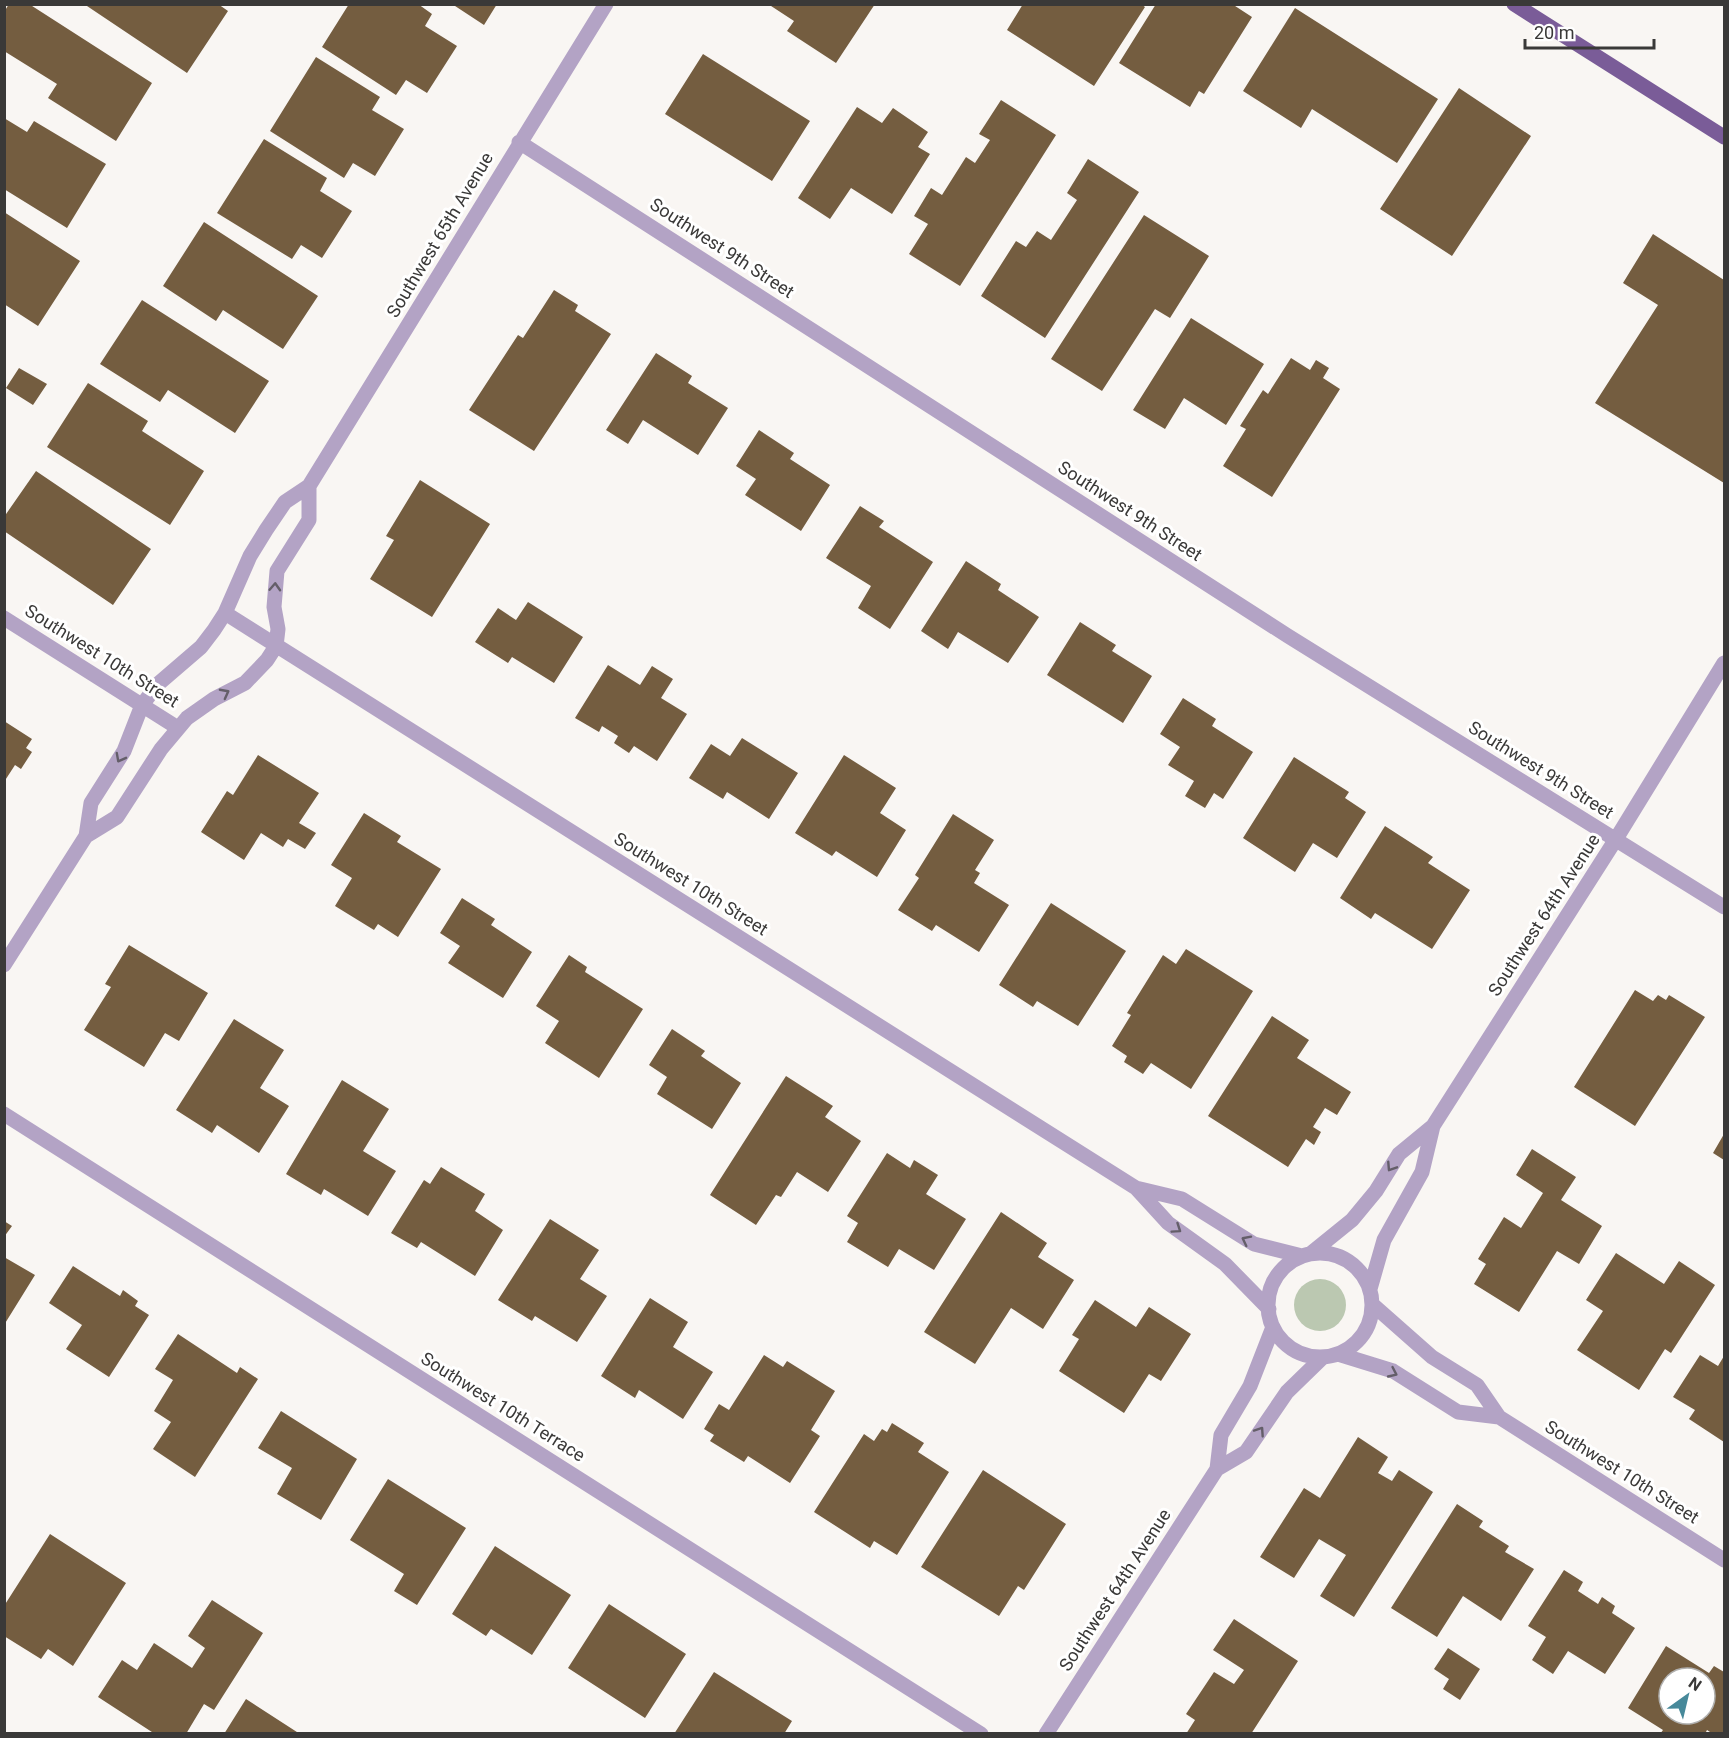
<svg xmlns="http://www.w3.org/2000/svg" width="1729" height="1738" font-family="Roboto,sans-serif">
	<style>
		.green { fill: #bbc8b1 }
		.building { fill: #745d40; fill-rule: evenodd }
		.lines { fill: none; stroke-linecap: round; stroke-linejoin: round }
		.street { stroke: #b3a3c5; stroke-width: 15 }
		.primary { stroke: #7a5c98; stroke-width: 15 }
		.oneway { stroke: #645e69 }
		.labels { text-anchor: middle; stroke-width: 6; stroke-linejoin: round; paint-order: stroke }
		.street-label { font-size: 18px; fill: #3a3938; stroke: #fff }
	</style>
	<rect width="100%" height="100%" fill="#f9f6f3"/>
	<path class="green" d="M1294 1305a26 26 0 1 1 52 0a26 26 0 1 1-52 0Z"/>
	<path class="building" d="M 9,4 L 29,4 L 152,83 L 116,141 L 48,98 L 57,84 L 4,51 L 4,12 Z
		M 84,4 L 218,4 L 228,11 L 187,73 Z
		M 349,4 L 418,4 L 432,14 L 425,26 L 457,46 L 427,93 L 406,80 L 396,95 L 322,47 Z
		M 452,4 L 497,4 L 484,25 Z
		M 768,4 L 875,4 L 836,63 L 787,31 L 794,21 Z
		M 1023,4 L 1141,4 L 1145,7 L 1094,86 L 1007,30 Z
		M 1156,4 L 1232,4 L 1252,17 L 1204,94 L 1199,91 L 1190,107 L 1119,63 Z
		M 1295,8 L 1438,99 L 1397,163 L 1312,109 L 1301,128 L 1243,91 Z
		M 703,54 L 810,121 L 772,181 L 665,114 Z
		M 316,57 L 380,97 L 372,110 L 404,129 L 375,176 L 353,163 L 344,178 L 270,131 Z
		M 1459,88 L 1531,136 L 1452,256 L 1380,209 Z
		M 1001,100 L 1056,135 L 960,286 L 909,254 L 928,224 L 914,216 L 931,188 L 942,195 L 966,157 L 975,163 L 990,140 L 979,134 Z
		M 857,107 L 882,123 L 893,108 L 928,132 L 918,147 L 930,154 L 892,214 L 851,188 L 830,219 L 798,198 Z
		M 4,118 L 27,132 L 34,121 L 106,164 L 67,228 L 4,189 Z
		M 264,139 L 327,178 L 320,191 L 352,211 L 322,258 L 301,245 L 292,259 L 217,213 Z
		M 1088,159 L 1139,192 L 1045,338 L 981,296 L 1016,241 L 1026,247 L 1037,231 L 1051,240 L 1077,200 L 1067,193 Z
		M 4,212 L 80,261 L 38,326 L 4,304 Z
		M 1144,215 L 1209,256 L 1170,318 L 1155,309 L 1102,391 L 1051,359 Z
		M 204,222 L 318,296 L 283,349 L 223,310 L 216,321 L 163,286 Z
		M 1653,234 L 1724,280 L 1724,483 L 1595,403 L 1658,305 L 1623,283 Z
		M 554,290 L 578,305 L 575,311 L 611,334 L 534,451 L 469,410 L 518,335 L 523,338 Z
		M 142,300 L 269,381 L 235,433 L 168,390 L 160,402 L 100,364 Z
		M 1191,318 L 1264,364 L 1226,425 L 1184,398 L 1165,429 L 1133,410 Z
		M 656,353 L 692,376 L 688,383 L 728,408 L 698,455 L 643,420 L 628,444 L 606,430 Z
		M 1291,358 L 1310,370 L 1316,360 L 1329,368 L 1323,378 L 1340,389 L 1272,497 L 1223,466 L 1246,429 L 1240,426 L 1263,390 L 1268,394 Z
		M 19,368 L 47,384 L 33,405 L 6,388 Z
		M 88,383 L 148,421 L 142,431 L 204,471 L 170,525 L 47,447 Z
		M 759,430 L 794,453 L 790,459 L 830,485 L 801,531 L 745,495 L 756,479 L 736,466 Z
		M 36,471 L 151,549 L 113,605 L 4,531 L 4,517 Z
		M 420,480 L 490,524 L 432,617 L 370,579 L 394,540 L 386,536 Z
		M 860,506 L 884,521 L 879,527 L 933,562 L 890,629 L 858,608 L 871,586 L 826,558 Z
		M 966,561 L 1001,584 L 998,590 L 1039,617 L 1008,663 L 958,632 L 948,649 L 921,631 Z
		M 528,602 L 583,637 L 554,683 L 512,657 L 508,663 L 475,642 L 498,608 L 516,620 Z
		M 1080,622 L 1116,645 L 1112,651 L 1152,676 L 1123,723 L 1047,675 Z
		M 608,665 L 640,685 L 652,666 L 673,679 L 661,698 L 687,714 L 657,761 L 634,746 L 629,753 L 614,743 L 618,736 L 602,726 L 599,732 L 575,718 Z
		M 1183,698 L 1216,719 L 1212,726 L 1253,752 L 1223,799 L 1214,793 L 1205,808 L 1185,796 L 1194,781 L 1168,765 L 1180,747 L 1160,734 Z
		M 4,721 L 32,739 L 26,748 L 32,752 L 21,769 L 15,765 L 4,782 Z
		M 742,738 L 798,773 L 769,819 L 727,792 L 723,799 L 689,778 L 711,744 L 730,756 Z
		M 258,755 L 319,793 L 299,823 L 316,833 L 305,849 L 288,839 L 283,847 L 261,833 L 244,860 L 201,832 L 227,791 L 233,795 Z
		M 844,755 L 896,788 L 880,813 L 906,830 L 877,877 L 836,851 L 832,856 L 795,833 Z
		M 1294,757 L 1349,792 L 1345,798 L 1366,812 L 1337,858 L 1313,843 L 1295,872 L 1243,838 Z
		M 364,813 L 401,836 L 397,842 L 441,869 L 398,937 L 378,924 L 374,930 L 335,906 L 352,878 L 331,865 Z
		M 953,814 L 994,840 L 975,870 L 980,873 L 974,883 L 1009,905 L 979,952 L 936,925 L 932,931 L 898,910 L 919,878 L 915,875 Z
		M 1385,826 L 1433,857 L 1428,863 L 1470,890 L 1432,949 L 1375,913 L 1371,919 L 1340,898 Z
		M 462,898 L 495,919 L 491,925 L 532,952 L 503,998 L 448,963 L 460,946 L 440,933 Z
		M 1051,903 L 1126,951 L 1078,1026 L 1037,1001 L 1033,1007 L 999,985 Z
		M 129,945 L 208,993 L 179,1041 L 165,1033 L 144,1067 L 84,1030 L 111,987 L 105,984 Z
		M 1186,949 L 1253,991 L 1191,1089 L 1151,1063 L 1143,1074 L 1124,1062 L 1127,1056 L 1112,1046 L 1131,1015 L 1127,1013 L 1163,955 L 1176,964 Z
		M 569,955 L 587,967 L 585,972 L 643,1009 L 599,1078 L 545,1043 L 559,1021 L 536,1006 Z
		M 1635,990 L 1653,1001 L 1658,995 L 1666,1000 L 1669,995 L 1705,1017 L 1635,1126 L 1574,1087 Z
		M 1272,1016 L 1309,1040 L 1297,1058 L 1351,1092 L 1337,1115 L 1325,1108 L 1313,1127 L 1321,1132 L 1314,1145 L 1306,1139 L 1288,1167 L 1208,1116 Z
		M 234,1019 L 284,1050 L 260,1088 L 289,1106 L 259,1153 L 217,1125 L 212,1133 L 176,1110 Z
		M 672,1029 L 705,1051 L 701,1056 L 741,1083 L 712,1129 L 657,1094 L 667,1077 L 649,1065 Z
		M 786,1076 L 833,1106 L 825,1117 L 861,1141 L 828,1192 L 797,1172 L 781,1197 L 776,1195 L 756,1225 L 710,1195 Z
		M 342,1080 L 389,1109 L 363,1151 L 396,1171 L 368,1216 L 324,1189 L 321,1195 L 286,1174 Z
		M 1724,1134 L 1724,1160 L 1713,1153 Z
		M 1532,1149 L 1576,1177 L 1561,1200 L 1602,1226 L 1579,1264 L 1557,1251 L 1519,1312 L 1474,1284 L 1486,1264 L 1478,1259 L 1504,1217 L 1521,1228 L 1543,1193 L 1516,1175 Z
		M 887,1153 L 910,1168 L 914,1160 L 938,1175 L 926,1194 L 966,1219 L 934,1270 L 899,1249 L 888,1267 L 847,1242 L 858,1223 L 847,1216 Z
		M 441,1167 L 485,1194 L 475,1211 L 503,1230 L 475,1276 L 421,1242 L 417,1248 L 391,1233 L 424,1180 L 430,1184 Z
		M 1001,1212 L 1047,1243 L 1038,1257 L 1074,1280 L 1043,1329 L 1011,1308 L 975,1364 L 924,1332 Z
		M 550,1219 L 599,1250 L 580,1279 L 607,1296 L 577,1342 L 535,1316 L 532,1321 L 498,1300 Z
		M 4,1221 L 12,1226 L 4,1237 Z
		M 1616,1253 L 1664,1284 L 1679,1261 L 1715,1285 L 1671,1353 L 1665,1349 L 1639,1390 L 1577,1350 L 1603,1311 L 1586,1300 Z
		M 4,1257 L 35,1275 L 4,1325 Z
		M 73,1266 L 120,1296 L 123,1290 L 138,1301 L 135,1306 L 149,1315 L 109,1377 L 66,1349 L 82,1325 L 49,1303 Z
		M 650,1298 L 688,1322 L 673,1347 L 713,1372 L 683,1419 L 639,1390 L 635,1398 L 601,1376 Z
		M 1095,1300 L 1136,1327 L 1149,1307 L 1191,1334 L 1161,1381 L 1149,1374 L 1124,1413 L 1059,1371 L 1079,1339 L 1072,1335 Z
		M 178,1334 L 237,1373 L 240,1367 L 258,1379 L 195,1477 L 153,1449 L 171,1422 L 154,1411 L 173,1380 L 155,1369 Z
		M 764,1355 L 783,1367 L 787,1361 L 835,1391 L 811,1430 L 820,1436 L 790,1483 L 748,1456 L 744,1462 L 710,1441 L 714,1435 L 704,1429 L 719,1404 L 729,1410 Z
		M 1700,1355 L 1718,1366 L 1724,1356 L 1724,1442 L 1689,1419 L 1695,1410 L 1673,1397 Z
		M 281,1411 L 357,1459 L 321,1520 L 277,1494 L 292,1468 L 258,1448 Z
		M 892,1423 L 924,1443 L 918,1452 L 949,1472 L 897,1555 L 874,1541 L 870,1548 L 814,1512 L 864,1434 L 874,1441 L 882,1429 L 887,1432 Z
		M 1358,1437 L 1388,1457 L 1378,1473 L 1392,1481 L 1399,1470 L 1433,1492 L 1354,1617 L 1320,1596 L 1346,1555 L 1319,1539 L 1294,1578 L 1260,1557 L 1304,1488 L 1320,1498 Z
		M 983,1470 L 1066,1524 L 1024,1590 L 1018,1586 L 999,1616 L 921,1567 Z
		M 388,1479 L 466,1528 L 417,1605 L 394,1591 L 404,1574 L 350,1540 Z
		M 1457,1504 L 1483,1521 L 1479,1527 L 1509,1546 L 1505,1552 L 1534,1569 L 1501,1621 L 1463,1596 L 1437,1637 L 1391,1608 Z
		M 50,1534 L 126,1583 L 73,1666 L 48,1649 L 41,1659 L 4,1636 L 4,1606 Z
		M 495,1546 L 571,1595 L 532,1655 L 491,1629 L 486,1636 L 452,1614 Z
		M 1564,1570 L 1583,1582 L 1578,1591 L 1598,1604 L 1602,1597 L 1615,1606 L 1612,1613 L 1635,1628 L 1605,1674 L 1568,1651 L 1553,1674 L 1532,1660 L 1546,1637 L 1528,1626 Z
		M 212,1600 L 263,1633 L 214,1710 L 204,1704 L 186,1734 L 155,1734 L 98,1697 L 122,1660 L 137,1670 L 154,1643 L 192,1668 L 205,1648 L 188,1636 Z
		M 609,1604 L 686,1654 L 645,1718 L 568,1668 Z
		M 1234,1619 L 1298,1661 L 1251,1734 L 1186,1734 L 1195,1720 L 1186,1714 L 1214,1672 L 1234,1684 L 1244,1670 L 1213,1650 Z
		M 1666,1646 L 1709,1673 L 1714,1666 L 1724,1672 L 1724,1734 L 1713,1734 L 1707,1730 L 1705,1734 L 1660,1734 L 1663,1730 L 1628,1708 ZM 1669,1678 L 1705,1678 L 1705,1714 L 1669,1714 Z
		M 1448,1648 L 1480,1669 L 1460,1700 L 1443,1689 L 1449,1679 L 1434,1669 Z
		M 714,1672 L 792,1721 L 784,1734 L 674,1734 Z
		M 246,1699 L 300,1734 L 224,1734 Z"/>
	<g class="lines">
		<path class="street" d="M 519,142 L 1288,636 L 1724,907
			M 225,613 L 1136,1188 L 1168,1223 L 1225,1264 L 1269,1309
			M 4,618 L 178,728
			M 86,836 L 117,817 L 161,749 L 187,718 L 214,699 L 245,683 L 267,660 L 276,646 L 278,629 L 274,607 L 277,571 L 309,520 L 309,486
			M 4,965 L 86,836 L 91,803 L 124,751 L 142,705 L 158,684 L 201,647 L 214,630 L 225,613 L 250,556 L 266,530 L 285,502 L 309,486 L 606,4
			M 4,1114 L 981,1734
			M 1136,1188 L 1182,1199 L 1254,1244 L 1302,1256
			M1268 1305a52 52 0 1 1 104 0a52 52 0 1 1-104 0Z
			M 1310,1254 L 1352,1220 L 1376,1191 L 1399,1154 L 1433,1126 L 1616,839 L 1724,663
			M 1370,1289 L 1384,1240 L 1422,1172 L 1433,1126
			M 1372,1304 L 1432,1357 L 1477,1385 L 1499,1417 L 1724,1560
			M 1338,1354 L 1393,1371 L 1458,1412 L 1499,1417
			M 1217,1469 L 1246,1452 L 1287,1392 L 1323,1357
			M 1046,1734 L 1217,1469 L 1221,1435 L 1250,1386 L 1273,1327"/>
		<path class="primary" d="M 1514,4 L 1724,137"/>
	</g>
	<defs><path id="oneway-chevron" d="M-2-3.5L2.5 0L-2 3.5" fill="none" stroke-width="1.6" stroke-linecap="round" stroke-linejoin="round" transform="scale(1.5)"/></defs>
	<g class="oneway">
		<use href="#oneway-chevron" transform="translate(275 587) rotate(-87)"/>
		<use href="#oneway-chevron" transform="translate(225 693) rotate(-28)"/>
		<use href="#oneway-chevron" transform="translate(120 758) rotate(118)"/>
		<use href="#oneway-chevron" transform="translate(1391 1167) rotate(123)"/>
		<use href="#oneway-chevron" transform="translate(1177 1229) rotate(34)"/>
		<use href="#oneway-chevron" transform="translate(1246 1240) rotate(-153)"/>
		<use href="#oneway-chevron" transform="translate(1393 1373) rotate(25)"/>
		<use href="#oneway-chevron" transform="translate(1260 1431) rotate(-56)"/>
	</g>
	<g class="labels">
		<g class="street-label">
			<text transform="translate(440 235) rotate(-59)" y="6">Southwest 65th Avenue</text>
			<text transform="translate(722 248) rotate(33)" y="6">Southwest 9th Street</text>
			<text transform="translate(1130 511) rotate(33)" y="6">Southwest 9th Street</text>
			<text transform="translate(102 656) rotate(32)" y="6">Southwest 10th Street</text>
			<text transform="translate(1541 770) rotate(32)" y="6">Southwest 9th Street</text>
			<text transform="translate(691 884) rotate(32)" y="6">Southwest 10th Street</text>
			<text transform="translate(1544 915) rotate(-57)" y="6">Southwest 64th Avenue</text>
			<text transform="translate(503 1407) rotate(32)" y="6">Southwest 10th Terrace</text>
			<text transform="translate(1622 1472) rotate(32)" y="6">Southwest 10th Street</text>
			<text transform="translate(1115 1590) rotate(-57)" y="6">Southwest 64th Avenue</text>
		</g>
	</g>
	<rect width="1729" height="1738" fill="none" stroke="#3a3938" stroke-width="12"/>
	<g transform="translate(1687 1696) rotate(34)"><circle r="28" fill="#ffffff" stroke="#b0b0af" stroke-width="1.5"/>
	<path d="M0-4.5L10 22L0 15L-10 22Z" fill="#47899a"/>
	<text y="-9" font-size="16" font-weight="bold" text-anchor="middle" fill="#3a3938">N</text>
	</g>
	<path d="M1525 39v9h129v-9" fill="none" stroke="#3a3938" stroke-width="3"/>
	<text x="1534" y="39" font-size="18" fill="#3a3938" stroke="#ffffff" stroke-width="4.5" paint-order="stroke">20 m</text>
</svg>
